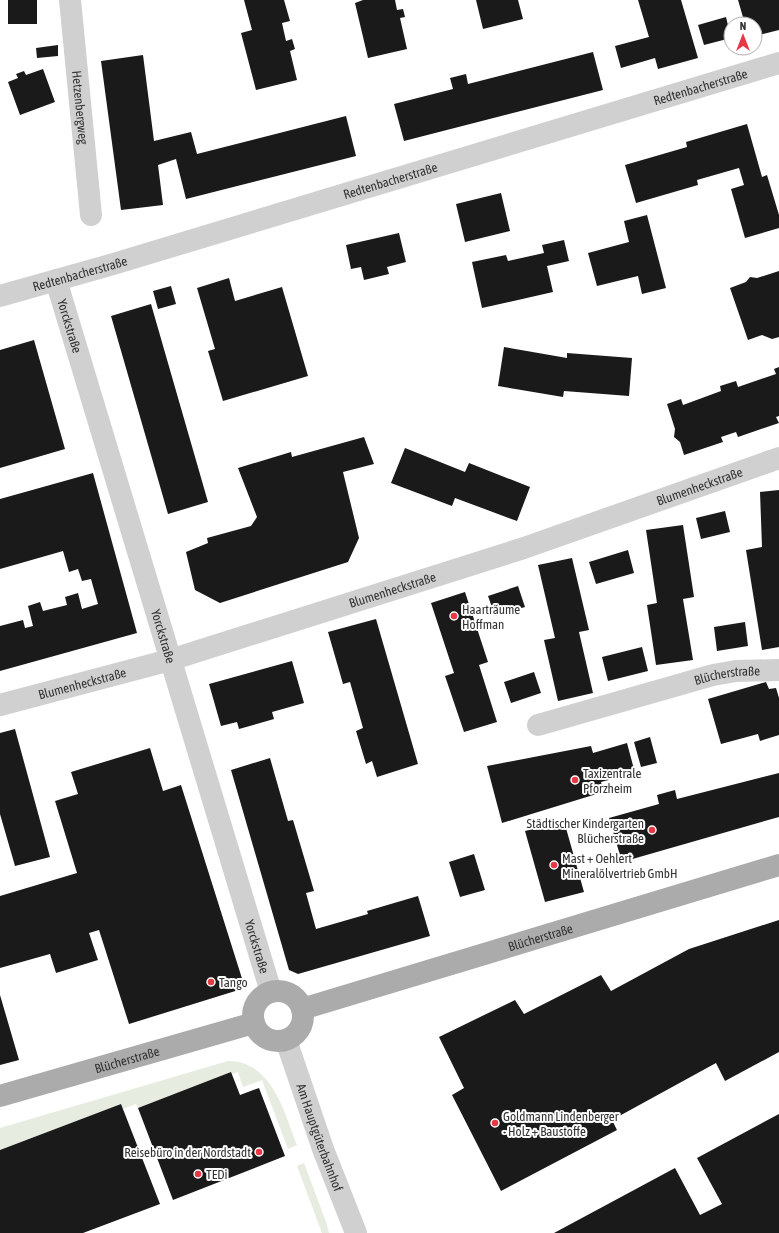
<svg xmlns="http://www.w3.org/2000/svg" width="779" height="1233" font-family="'Asap Condensed',sans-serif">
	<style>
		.green { fill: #e6ecdf }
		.building { fill: #1a1a1a }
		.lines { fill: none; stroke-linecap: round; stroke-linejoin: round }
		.minor { stroke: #d0d0d0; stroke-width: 22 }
		.major { stroke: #ababab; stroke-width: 22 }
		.poi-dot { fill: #e63946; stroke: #fff; stroke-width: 1.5 }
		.labels { text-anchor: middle; stroke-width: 4; stroke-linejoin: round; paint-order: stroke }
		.street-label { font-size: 13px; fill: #333; stroke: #fff }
		.poi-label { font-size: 13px; fill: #333; stroke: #fff; text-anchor: start }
	</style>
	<rect width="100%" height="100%" fill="#fff"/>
	<path class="green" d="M 228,1061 C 272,1061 284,1112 297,1145 L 288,1149 L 262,1080 L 243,1087 L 238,1072 L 232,1074 L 231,1072 L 138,1108 L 136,1104 L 123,1109 L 121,1104 L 0,1150 L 0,1128 Z
		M 304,1163 L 326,1222 L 329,1233 L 322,1233 L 297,1166 Z"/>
	<path class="building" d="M 8,0 L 37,0 L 37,24 L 8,24 Z
		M 244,0 L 284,0 L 290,21 L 282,23 L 286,41 L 292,39 L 295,49 L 290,51 L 297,80 L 256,90 L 241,33 L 252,30 Z
		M 363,0 L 395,0 L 397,10 L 403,9 L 405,17 L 400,18 L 407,49 L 368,58 L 355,3 Z
		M 476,0 L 518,0 L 523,19 L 483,29 Z
		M 638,0 L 681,0 L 698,58 L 658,69 L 655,58 L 621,68 L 615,46 L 649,37 Z
		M 738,0 L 779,0 L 779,30 L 755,36 L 755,24 L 745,24 Z
		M 726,17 L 731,38 L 704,45 L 698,25 Z
		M 58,45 L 58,56 L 37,58 L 36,48 Z
		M 593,52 L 603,90 L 404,141 L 394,104 L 453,89 L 450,78 L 466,74 L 468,84 Z
		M 143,55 L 154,141 L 191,132 L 197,154 L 346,116 L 356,156 L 186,199 L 176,159 L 158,165 L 163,205 L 121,210 L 101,61 Z
		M 43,69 L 55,102 L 20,115 L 8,82 L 18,78 L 16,74 L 24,71 L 26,75 Z
		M 747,124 L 762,177 L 767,175 L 779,215 L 779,228 L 745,238 L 731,189 L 744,185 L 739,168 L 697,180 L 698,185 L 636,203 L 625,165 L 687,147 L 686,142 Z
		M 501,193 L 510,231 L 465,242 L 456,204 Z
		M 647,215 L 666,288 L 642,294 L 638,276 L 597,286 L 588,253 L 629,242 L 624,221 Z
		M 399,233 L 406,262 L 387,267 L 389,274 L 364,280 L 361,267 L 351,269 L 346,245 Z
		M 564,240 L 569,261 L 547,266 L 553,292 L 482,308 L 472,262 L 506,255 L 508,261 L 544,253 L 542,245 Z
		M 779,271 L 779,337 L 772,339 L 762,335 L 748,340 L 730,288 L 746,282 L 750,277 L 757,278 Z
		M 229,278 L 235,301 L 282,287 L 308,376 L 223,401 L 208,351 L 215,349 L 197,288 Z
		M 171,286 L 176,304 L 158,309 L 153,291 Z
		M 151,304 L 208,502 L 168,514 L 111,316 Z
		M 34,340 L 65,449 L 0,468 L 0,350 Z
		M 504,347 L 567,358 L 567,353 L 632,358 L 629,396 L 564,391 L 563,397 L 498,386 Z
		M 779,367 L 779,416 L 776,417 L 779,423 L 738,437 L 736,432 L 721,437 L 723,442 L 684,455 L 680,442 L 674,437 L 675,429 L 667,404 L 681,399 L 683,405 L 721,391 L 720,386 L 736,381 L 738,387 L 776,374 L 774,369 Z
		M 364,437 L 374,464 L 343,472 L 359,538 L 348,562 L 220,603 L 195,590 L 186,552 L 208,543 L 207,538 L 251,526 L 257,517 L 238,468 L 291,452 L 292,457 Z
		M 405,448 L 465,472 L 469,463 L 530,487 L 517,521 L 455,498 L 452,506 L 391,483 Z
		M 93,473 L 137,633 L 0,671 L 0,626 L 23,620 L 25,628 L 33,626 L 28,606 L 40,602 L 43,611 L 67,605 L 65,597 L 78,593 L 82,609 L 98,604 L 91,579 L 82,581 L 78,569 L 69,572 L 63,551 L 0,569 L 0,499 Z
		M 779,490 L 779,647 L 762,650 L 746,550 L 762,547 L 760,492 Z
		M 725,511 L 730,532 L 701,539 L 696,518 Z
		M 683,525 L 694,597 L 683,599 L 693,660 L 656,665 L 647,605 L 657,603 L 646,530 Z
		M 628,550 L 634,573 L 596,584 L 589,562 Z
		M 572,558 L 589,630 L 579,632 L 593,693 L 558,701 L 544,640 L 555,638 L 538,565 Z
		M 518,586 L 525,607 L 495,616 L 488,596 Z
		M 465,592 L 488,662 L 479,665 L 497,722 L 464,732 L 445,676 L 454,673 L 431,603 Z
		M 376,619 L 418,764 L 377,777 L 372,761 L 366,764 L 356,731 L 363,728 L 350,682 L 343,684 L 328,632 Z
		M 745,622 L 748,646 L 717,651 L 714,627 Z
		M 642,647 L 648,671 L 608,681 L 602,657 Z
		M 292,661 L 304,703 L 272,712 L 274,719 L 239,729 L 237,722 L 221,726 L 209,684 Z
		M 534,672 L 541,693 L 511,703 L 504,682 Z
		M 766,682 L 769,689 L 776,688 L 779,698 L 779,735 L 760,741 L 758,734 L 721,744 L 708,699 Z
		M 15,729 L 50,857 L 15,866 L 0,814 L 0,733 Z
		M 650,737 L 657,763 L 641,767 L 634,742 Z
		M 627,743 L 635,773 L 601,782 L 603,792 L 502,823 L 487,766 L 591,746 L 593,753 Z
		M 150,748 L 163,791 L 181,785 L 245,988 L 129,1024 L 99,930 L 89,933 L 98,960 L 56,973 L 50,954 L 0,968 L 0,896 L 77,873 L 55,801 L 78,794 L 71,772 Z
		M 270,758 L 288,821 L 293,820 L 314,891 L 306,893 L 316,929 L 368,914 L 367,911 L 418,896 L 430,936 L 298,974 L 289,970 L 231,770 Z
		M 779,773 L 779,817 L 622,862 L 609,818 L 659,804 L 657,795 L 675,790 L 677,799 Z
		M 564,821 L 584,892 L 545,902 L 525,831 Z
		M 474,854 L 485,890 L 460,897 L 449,862 Z
		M 779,920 L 779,1052 L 725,1081 L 716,1063 L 612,1120 L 617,1130 L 501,1191 L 452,1095 L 464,1088 L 439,1037 L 515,1000 L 524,1014 L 601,975 L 611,991 L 689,949 Z
		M 0,995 L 19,1060 L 0,1065 Z
		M 231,1072 L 240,1095 L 259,1088 L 285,1156 L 173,1200 L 138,1108 Z
		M 121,1104 L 160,1204 L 83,1233 L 0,1233 L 0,1150 Z
		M 779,1114 L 779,1233 L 554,1233 L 675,1168 L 700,1215 L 722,1204 L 697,1158 Z"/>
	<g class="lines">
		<g class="minor">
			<path id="s1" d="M 70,0 L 91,215"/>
			<path id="s2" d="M 56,280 L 271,992"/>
			<path id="s3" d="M 0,296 L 110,265 L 779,63"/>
			<path id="s4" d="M 0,705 L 170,660 L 524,548 L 779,458"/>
			<path id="s5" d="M 538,725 L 713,675 L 736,671 L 779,670"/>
			<path id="s6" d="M 286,1040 L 323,1149 L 356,1233"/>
		</g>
		<g class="major">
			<circle cx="278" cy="1016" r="25"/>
			<path id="s7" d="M 302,1009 L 779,865"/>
			<path id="s8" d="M 0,1096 L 254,1023"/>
		</g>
	</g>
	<g class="poi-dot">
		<circle cx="454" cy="616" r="4"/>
		<circle cx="575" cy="780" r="4"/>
		<circle cx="652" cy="830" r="4"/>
		<circle cx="554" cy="865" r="4"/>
		<circle cx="211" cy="982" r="4"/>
		<circle cx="495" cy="1123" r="4"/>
		<circle cx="259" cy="1152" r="4"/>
		<circle cx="198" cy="1174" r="4"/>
	</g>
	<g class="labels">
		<g class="street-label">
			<text dy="5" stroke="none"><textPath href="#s3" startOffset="731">Redtenbacherstraße</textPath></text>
			<text dy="5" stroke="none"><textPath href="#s1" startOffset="108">Hetzenbergweg</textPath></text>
			<text dy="5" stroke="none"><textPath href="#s3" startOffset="407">Redtenbacherstraße</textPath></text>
			<text dy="5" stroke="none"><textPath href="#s3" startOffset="83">Redtenbacherstraße</textPath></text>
			<text dy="5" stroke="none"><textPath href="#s2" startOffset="48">Yorckstraße</textPath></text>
			<text dy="5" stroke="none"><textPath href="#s4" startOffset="733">Blumenheckstraße</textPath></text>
			<text dy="5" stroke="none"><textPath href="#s4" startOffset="409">Blumenheckstraße</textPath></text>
			<text dy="5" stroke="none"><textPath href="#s2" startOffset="372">Yorckstraße</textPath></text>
			<text dy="5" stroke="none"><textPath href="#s5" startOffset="196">Blücherstraße</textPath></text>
			<text dy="5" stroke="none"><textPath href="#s4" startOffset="85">Blumenheckstraße</textPath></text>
			<text dy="5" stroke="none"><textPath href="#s7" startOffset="249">Blücherstraße</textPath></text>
			<text dy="5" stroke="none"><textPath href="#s2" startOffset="696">Yorckstraße</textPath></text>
			<text dy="5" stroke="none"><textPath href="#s8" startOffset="132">Blücherstraße</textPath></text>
			<text dy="5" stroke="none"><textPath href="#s6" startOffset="103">Am Hauptgüterbahnhof</textPath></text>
		</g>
		<g class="poi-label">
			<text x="462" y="614">Haarträume<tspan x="462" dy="15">Hoffman</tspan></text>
			<text x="583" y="778">Taxizentrale<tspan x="583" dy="15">Pforzheim</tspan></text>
			<text x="644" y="828" text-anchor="end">Städtischer Kindergarten<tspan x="644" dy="15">Blücherstraße</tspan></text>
			<text x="562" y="863">Mast + Oehlert<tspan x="562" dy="15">Mineralölvertrieb GmbH</tspan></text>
			<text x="219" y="987">Tango</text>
			<text x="503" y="1121">Goldmann Lindenberger<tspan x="503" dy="15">- Holz + Baustoffe</tspan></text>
			<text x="251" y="1157" text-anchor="end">Reisebüro in der Nordstadt</text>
			<text x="206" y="1179">TEDi</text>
		</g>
	</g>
	<g transform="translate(743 36)"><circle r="19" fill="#ffffff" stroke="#adadad"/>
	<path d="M0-3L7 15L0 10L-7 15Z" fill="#e63946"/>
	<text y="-6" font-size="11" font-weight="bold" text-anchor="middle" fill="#333333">N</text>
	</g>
</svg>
